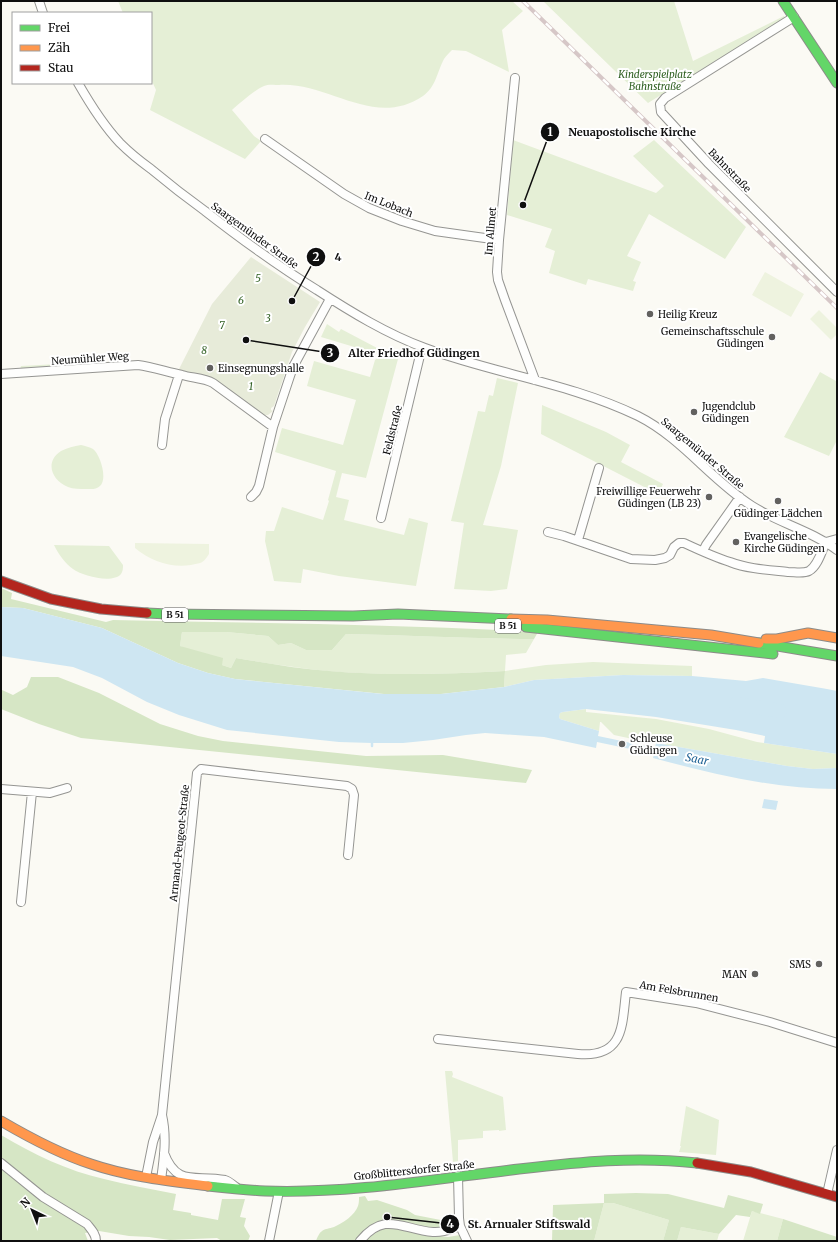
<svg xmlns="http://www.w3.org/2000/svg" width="838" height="1242" font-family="Merriweather,serif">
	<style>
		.green { fill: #e5efd6 }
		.forest { fill: #d6e6c5 }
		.cemetery { fill: #e7ebd9 }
		.pitch { fill: #eef3df }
		.water { fill: #cee6f2 }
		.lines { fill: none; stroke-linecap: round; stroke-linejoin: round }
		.stream { stroke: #cee6f2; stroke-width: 2.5 }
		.river { stroke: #cee6f2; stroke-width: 14 }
		.street-casing { stroke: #959592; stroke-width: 10 }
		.fast-casing { stroke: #8c8b89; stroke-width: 11 }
		.slow-casing { stroke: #8c8b89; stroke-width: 11 }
		.jam-casing { stroke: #8c8b89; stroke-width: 11 }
		.street { stroke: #fefefd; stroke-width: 8 }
		.fast { stroke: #63d668; stroke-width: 9 }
		.slow { stroke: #ff974d; stroke-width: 9 }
		.jam { stroke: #b3261e; stroke-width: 9 }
		.rail-casing { stroke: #d6c7c7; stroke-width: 4 }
		.rail { stroke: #fff; stroke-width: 2.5; stroke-dasharray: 8; stroke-linecap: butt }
		.poi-dot { fill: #62615f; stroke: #fff; stroke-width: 1.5 }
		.labels { text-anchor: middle; stroke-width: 4; stroke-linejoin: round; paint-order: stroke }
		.shield { fill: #fff; stroke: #575757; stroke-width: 1 }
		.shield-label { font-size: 9px; font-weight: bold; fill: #0f0f0f }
		.park-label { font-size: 10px; font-style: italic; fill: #316124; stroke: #fff }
		.street-label { font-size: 10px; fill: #0f0f0f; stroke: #fff }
		.poi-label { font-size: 10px; fill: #0f0f0f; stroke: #fff; text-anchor: start }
		.water-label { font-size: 11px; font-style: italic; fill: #226496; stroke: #fff }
		.leader { fill: none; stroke: #0f0f0f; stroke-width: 1.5 }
		.callout-dot { fill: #0f0f0f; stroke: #fff; stroke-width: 1.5 }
		.mark-label { font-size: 12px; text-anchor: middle; font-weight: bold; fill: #fff }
		.callout-label { font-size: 11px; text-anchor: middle; font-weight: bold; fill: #0f0f0f; stroke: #fff; stroke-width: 4; stroke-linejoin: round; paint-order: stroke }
	</style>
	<rect width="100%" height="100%" fill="#fbfaf4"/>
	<path class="green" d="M 118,1 L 512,1 L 523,11 L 502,30 L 509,72 L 466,51 L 452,50 C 449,53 446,56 444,59 C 437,72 436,87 423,96 C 374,129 329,82 279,85 C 275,85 268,84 264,86 C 256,89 239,104 232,110 L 254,136 L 261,141 L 245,159 L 150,110 L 156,90 L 151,79 L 151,13 L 123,13 Z
		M 543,1 L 674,1 L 693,61 L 784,16 L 785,18 L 648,103 Z
		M 513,140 L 656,193 L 664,186 L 633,156 L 654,140 L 746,227 L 725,259 L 649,214 L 627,256 L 641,262 L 633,281 L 636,282 L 633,291 L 588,279 L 586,285 L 549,273 L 555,251 L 545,247 L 552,229 L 507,215 Z
		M 327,324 L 339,332 L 341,329 L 398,359 L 366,478 L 342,473 L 336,497 L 349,500 L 344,520 L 404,535 L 409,518 L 428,523 L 416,586 L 339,576 L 303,569 L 301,583 L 274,581 L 265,541 L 266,531 L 274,531 L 282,507 L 323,520 L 329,501 L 328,500 L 336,471 L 275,452 L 282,428 L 343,445 L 356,400 L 307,386 L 314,361 L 370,377 L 375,360 L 381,355 L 321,337 Z
		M 58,364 L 55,368 L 20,370 L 21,366 Z
		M 820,372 L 836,381 L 837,380 L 837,440 L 829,456 L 784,437 Z
		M 497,378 L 518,383 L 501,466 L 483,525 L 518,530 L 507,589 L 491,591 L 454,589 L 464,523 L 451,521 L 478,411 L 485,412 L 489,395 L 493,396 Z
		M 542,405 L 606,432 L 630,445 L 621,462 L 663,484 L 658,494 L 541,434 Z
		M 81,445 C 85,446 90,447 93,449 C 100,454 108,479 100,486 C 96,490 91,489 86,489 C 80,489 73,489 68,487 C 52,481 44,462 61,451 C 67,448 74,446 81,445 Z
		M 54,545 L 109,546 L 123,565 C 123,568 123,571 121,574 C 113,584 82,576 73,569 C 65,563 59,555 54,545 Z
		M 182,632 L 226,632 L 268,636 L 278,645 L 291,643 L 306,650 L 332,650 L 346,634 C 409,635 471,639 534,639 L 526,653 L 506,655 L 505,671 L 546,665 L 593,662 L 692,666 L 692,676 L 623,675 L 534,680 L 504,687 L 505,671 C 446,674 386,676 327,671 C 297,668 266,663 236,658 L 231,668 L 222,665 L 180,646 Z
		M 586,709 L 586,712 L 656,719 L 709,729 L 757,742 L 764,743 L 837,754 L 837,768 L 813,769 L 787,766 L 656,743 L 656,741 L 645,738 L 643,738 L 642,741 L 614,735 L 601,722 L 600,722 L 599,731 L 560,719 L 559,717 L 560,713 L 563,712 Z
		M 445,1071 L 452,1071 L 453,1074 L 452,1077 L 503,1097 L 506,1130 L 499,1131 L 499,1130 L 483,1131 L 483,1138 L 458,1140 L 458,1161 L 453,1162 Z
		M 686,1106 L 719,1120 L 716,1155 L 679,1152 L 681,1146 L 680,1146 Z
		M 604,1203 L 613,1203 L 669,1220 L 663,1241 L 594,1241 Z
		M 752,1211 L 783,1219 L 777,1241 L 743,1241 Z
		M 681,1227 L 719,1234 L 717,1241 L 677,1241 Z"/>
	<path class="forest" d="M 1,588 L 12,593 L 11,599 L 106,622 L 113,620 C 255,623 396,624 538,632 L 534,639 C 471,639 409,635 346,634 L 332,650 L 306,650 L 291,643 L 278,645 L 268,636 L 226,632 L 182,632 L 180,646 L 223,658 L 222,665 L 231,668 L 236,658 C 267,663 298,669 329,671 C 388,676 446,674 505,671 L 504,687 L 441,694 L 384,694 L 235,679 L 208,673 L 178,663 L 102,628 L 23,608 L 1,607 Z
		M 31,677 L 58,677 L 99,693 L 160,724 L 198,736 L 223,741 L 366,756 L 443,755 L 532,770 L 526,783 L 81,738 L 39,724 L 1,709 L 1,687 L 2,690 L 13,695 L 27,687 Z
		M 1,1135 C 33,1154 68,1171 104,1179 C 128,1185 152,1189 176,1194 L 173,1210 L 191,1213 L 191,1215 L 218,1220 L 222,1199 L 245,1199 L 240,1217 L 246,1218 L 244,1226 L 250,1236 L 248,1241 L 222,1241 L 217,1238 L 170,1240 L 149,1237 L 129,1236 L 99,1231 L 85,1233 L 88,1241 L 1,1241 Z
		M 636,1193 L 668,1194 L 724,1208 L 728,1195 L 763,1204 L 760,1214 L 752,1211 L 750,1217 L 736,1215 L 719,1234 L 681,1227 L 677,1241 L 663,1241 L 669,1220 L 613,1203 L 604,1203 L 594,1241 L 552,1241 L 553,1205 L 604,1203 L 604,1194 Z
		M 365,1196 L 368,1201 L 377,1200 L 407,1210 L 415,1215 L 451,1222 L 447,1226 L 439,1227 L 439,1236 L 448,1237 L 460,1235 L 462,1237 L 463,1240 L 459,1241 L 316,1241 C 321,1228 324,1230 334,1227 C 343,1223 355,1215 358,1206 C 359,1203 359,1200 359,1197 Z
		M 783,1219 L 837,1237 L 837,1241 L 777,1241 Z"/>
	<path class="cemetery" d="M 251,257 L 320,302 L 305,327 L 292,352 L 274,406 L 271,408 L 271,410 L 273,411 L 268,415 L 264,415 L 212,379 L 178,371 L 212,304 Z"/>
	<path class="pitch" d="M 765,272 L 804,294 L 791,317 L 752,295 Z
		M 819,310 L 837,328 L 837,334 L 831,340 L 810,319 Z
		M 135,543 L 209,544 L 209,554 C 207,557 204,562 200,563 C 198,564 193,564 191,565 C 170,568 151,561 135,548 Z"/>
	<path class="water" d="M 1,607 L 23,608 L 102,628 L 178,663 L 208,673 L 235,679 L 383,694 L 441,694 L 504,687 L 534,680 L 623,675 L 692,676 L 746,681 L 763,678 L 827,689 L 837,691 L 837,754 L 764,743 L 765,736 L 736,730 L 656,717 L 586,709 L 563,712 L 560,713 L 559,717 L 560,719 L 599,731 L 598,736 L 655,748 L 656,743 L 787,766 L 813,769 L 837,768 L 837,789 C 775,789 713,774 653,758 L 654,754 L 597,742 L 596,748 L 544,737 L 485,733 L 466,735 L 433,740 L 403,743 L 372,743 L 339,742 L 227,730 L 179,715 L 147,702 L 102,678 L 73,667 L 1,656 Z
		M 764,799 L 778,801 L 776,810 L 762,808 Z"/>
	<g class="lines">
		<path class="stream" d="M 372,740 L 372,746"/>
		<path class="river" d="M 736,704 L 780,711"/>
		<defs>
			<path id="street" d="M 39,1 L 43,13
				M 794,17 L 665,98 L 660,104 L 661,112 L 709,164 L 837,292
				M 515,78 L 499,240 L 497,272 L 498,280 L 505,300 L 535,380
				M 78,83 C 90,104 103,125 120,143 C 129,152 140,161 151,169 C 169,184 187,198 205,211 C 241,239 278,266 317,290 C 351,312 387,334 425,348 C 495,374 570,383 638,416 C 682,438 711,480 752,506 C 779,523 812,531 837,550
				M 265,139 L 344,194 L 369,208 L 402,221 L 435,231 L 499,240
				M 1,374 L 138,365 C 153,367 167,372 182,375 C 192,378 204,378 213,383 L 273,427
				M 162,445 L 165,419 L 179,375
				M 251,497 L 256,492 L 259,486 L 273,427 L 293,367 L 330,299
				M 381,518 L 422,347
				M 548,532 L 564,536 L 631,559 L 655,560 L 665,558 L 670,555 L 674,547 L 679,543 L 684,543 C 699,550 714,557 730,562 C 748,569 769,570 788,572 C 795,572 803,574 809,571 C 818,566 822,550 826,542
				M 578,540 L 599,468
				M 826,542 L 837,539
				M 703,551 L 706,545 L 740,497
				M 1,789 L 50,793 L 67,788
				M 21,902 L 32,792
				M 438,1039 L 578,1054 C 624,1058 622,1026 626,992 L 696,1003 L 770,1022 L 837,1043
				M 164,1153 C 177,1188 197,1174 225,1180 C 229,1181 233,1185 236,1187
				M 1,1163 L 43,1197 L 87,1224 C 91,1229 96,1234 96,1241
				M 458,1176 L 459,1218 L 460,1226 L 467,1241
				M 146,1177 L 153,1142 L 162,1115 L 197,773 L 201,769 L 347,786 L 352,789 L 354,795 L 348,855
				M 161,1180 C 164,1158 167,1137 162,1115
				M 827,1194 L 837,1150
				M 269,1241 L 279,1191
				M 360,1241 C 385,1210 403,1230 433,1232 C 443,1233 451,1229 460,1226"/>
			<path id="fast" d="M 783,1 L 837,83
				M 147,613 L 168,614 L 353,616 L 398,614 L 511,619
				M 526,627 L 773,654
				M 759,643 L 837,656
				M 208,1186 C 227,1188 246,1190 265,1191 C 350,1194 435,1179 519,1169 C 580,1162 635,1156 697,1163"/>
			<path id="slow" d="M 511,619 L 547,620 L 711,635 L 759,643
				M 766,639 L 777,639 L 808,633 L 837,638
				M 1,1121 C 30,1138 60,1154 91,1164 C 129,1177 169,1181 208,1186"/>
			<path id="jam" d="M 1,581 L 51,599 L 101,609 L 147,613
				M 697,1163 L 751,1172 L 837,1197"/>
		</defs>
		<use href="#street" class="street-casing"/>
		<use href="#fast" class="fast-casing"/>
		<use href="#slow" class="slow-casing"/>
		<use href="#jam" class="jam-casing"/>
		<use href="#street" class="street"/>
		<use href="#fast" class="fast"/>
		<use href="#slow" class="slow"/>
		<use href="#jam" class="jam"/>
		<defs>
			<path id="rail" d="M 523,1 L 837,308"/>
		</defs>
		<use href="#rail" class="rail-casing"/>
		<use href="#rail" class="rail"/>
	</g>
	<g class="poi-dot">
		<circle cx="650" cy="314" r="4"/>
		<circle cx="772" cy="337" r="4"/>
		<circle cx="210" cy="368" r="4"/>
		<circle cx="694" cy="412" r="4"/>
		<circle cx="709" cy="497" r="4"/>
		<circle cx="778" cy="501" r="4"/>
		<circle cx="736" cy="542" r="4"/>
		<circle cx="622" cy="744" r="4"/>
		<circle cx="819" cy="964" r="4"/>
		<circle cx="755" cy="974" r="4"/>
	</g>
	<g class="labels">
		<g class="shield">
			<rect x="162" y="608" width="26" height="14" rx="3"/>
			<rect x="495" y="619" width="26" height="14" rx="3"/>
		</g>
		<g class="shield-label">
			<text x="175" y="618">B 51</text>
			<text x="508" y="629">B 51</text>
		</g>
		<g class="park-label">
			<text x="655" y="78">Kinderspielplatz<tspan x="655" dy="12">Bahnstraße</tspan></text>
			<text x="258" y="282">5</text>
			<text x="241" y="304">6</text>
			<text x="268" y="322">3</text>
			<text x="222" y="329">7</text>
			<text x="204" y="354">8</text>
			<text x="251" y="390">1</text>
		</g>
		<g class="street-label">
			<text transform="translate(730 170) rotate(46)" y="4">Bahnstraße</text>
			<text transform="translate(389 204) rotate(22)" y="4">Im Lobach</text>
			<text transform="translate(490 231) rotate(-85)" y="4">Im Allmet</text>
			<text transform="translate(255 235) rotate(36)" y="4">Saargemünder Straße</text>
			<text transform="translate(90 358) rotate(-4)" y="4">Neumühler Weg</text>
			<text transform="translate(392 430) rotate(-76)" y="4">Feldstraße</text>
			<text transform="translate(703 453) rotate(40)" y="4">Saargemünder Straße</text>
			<text transform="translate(179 843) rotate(-84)" y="4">Armand-Peugeot-Straße</text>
			<text transform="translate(679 991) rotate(10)" y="4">Am Felsbrunnen</text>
			<text transform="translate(414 1170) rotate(-6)" y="4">Großblittersdorfer Straße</text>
		</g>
		<g class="poi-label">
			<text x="658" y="318">Heilig Kreuz</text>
			<text x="764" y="335" text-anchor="end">Gemeinschaftsschule<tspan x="764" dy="12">Güdingen</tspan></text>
			<text x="218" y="372">Einsegnungshalle</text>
			<text x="702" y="410">Jugendclub<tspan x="702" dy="12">Güdingen</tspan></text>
			<text x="701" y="495" text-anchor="end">Freiwillige Feuerwehr<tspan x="701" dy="12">Güdingen (LB 23)</tspan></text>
			<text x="778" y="517" text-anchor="middle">Güdinger Lädchen</text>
			<text x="744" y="540">Evangelische<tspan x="744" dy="12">Kirche Güdingen</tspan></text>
			<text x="630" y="742">Schleuse<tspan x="630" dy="12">Güdingen</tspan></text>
			<text x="811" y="968" text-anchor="end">SMS</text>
			<text x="747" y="978" text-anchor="end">MAN</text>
		</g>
		<g class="water-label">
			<text transform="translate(697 759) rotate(11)" y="4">Saar</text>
		</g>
	</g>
	<path class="leader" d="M523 205L550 132M292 301L316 257M246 340L330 353M387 1217L450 1224"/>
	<g class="callout-dot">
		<circle cx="523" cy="205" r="4"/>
		<circle cx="292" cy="301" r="4"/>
		<circle cx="246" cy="340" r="4"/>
		<circle cx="387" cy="1217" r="4"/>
		<circle cx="550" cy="132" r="10"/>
		<circle cx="316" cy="257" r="10"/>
		<circle cx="330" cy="353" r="10"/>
		<circle cx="450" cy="1224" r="10"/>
	</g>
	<g class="mark-label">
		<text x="550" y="136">1</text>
		<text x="316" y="261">2</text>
		<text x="330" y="357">3</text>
		<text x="450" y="1228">4</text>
	</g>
	<g class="callout-label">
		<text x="632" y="136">Neuapostolische Kirche</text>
		<text x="338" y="261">4</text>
		<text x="414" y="357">Alter Friedhof Güdingen</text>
		<text x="529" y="1228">St. Arnualer Stiftswald</text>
	</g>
	<rect width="838" height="1242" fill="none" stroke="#0f0f0f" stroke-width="4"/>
	<rect x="12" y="12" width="140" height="72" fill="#ffffff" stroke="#9f9f9f"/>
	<rect x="20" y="25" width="20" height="6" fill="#63d668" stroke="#9f9f9f"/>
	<text x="48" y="32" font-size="12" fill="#0f0f0f">Frei</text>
	<rect x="20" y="45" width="20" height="6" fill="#ff974d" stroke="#9f9f9f"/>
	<text x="48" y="52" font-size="12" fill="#0f0f0f">Zäh</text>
	<rect x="20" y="65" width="20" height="6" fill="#b3261e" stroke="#9f9f9f"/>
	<text x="48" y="72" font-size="12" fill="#0f0f0f">Stau</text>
	<g transform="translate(32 1210) rotate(317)" stroke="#ffffff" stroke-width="3" paint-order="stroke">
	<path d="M0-3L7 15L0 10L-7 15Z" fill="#0f0f0f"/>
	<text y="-6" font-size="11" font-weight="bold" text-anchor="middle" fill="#0f0f0f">N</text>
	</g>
</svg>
